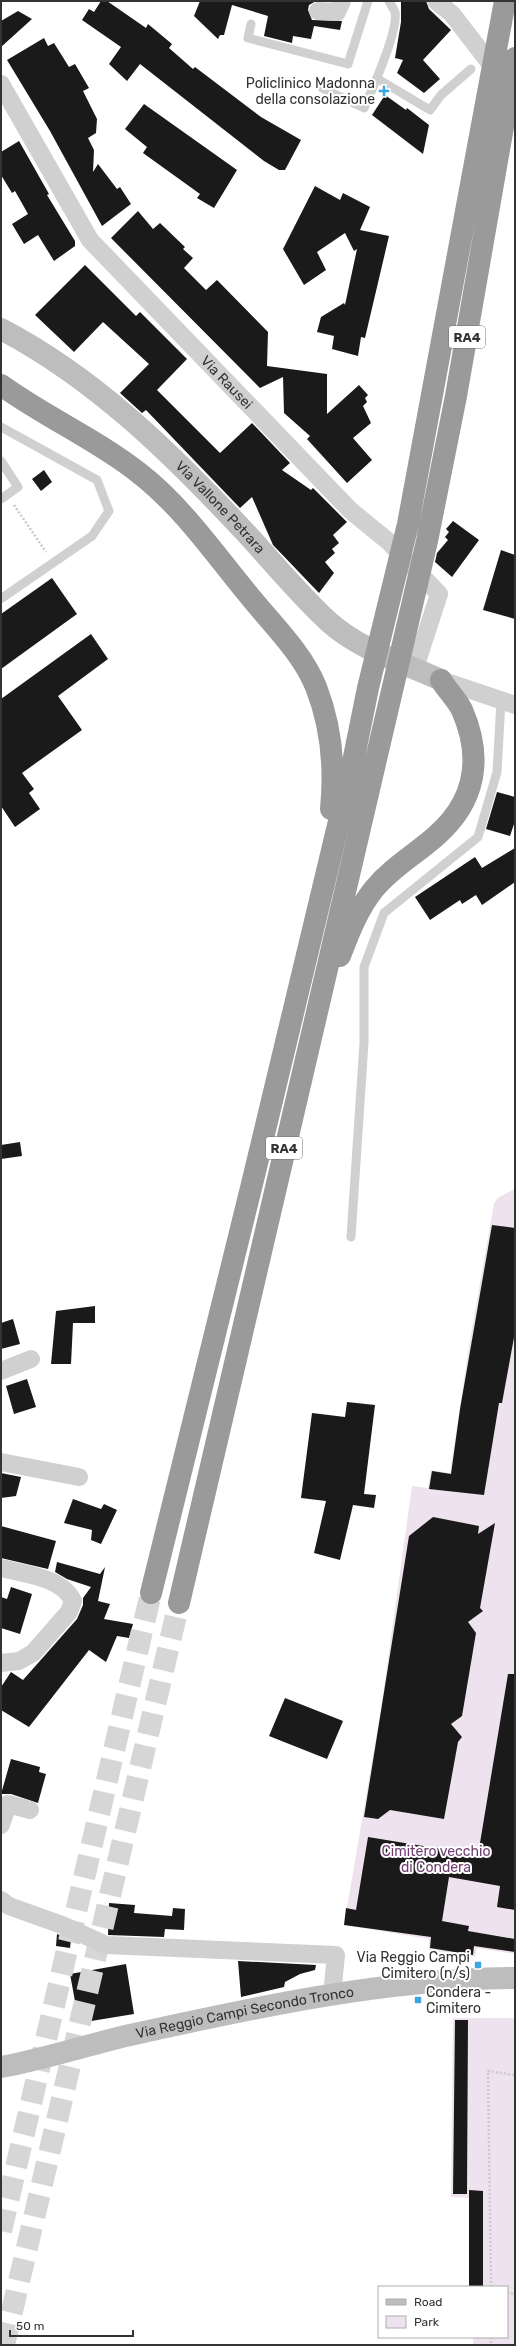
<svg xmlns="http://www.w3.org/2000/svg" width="516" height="2346" font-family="Rubik,sans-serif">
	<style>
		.green { fill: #eee2ef }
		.building { fill: #1a1a1a }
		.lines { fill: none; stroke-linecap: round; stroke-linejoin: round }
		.highway-tunnel { stroke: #d6d6d6; stroke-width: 22; stroke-dasharray: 22 11; stroke-linecap: butt }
		.path { stroke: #cacaca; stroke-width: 2.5; stroke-dasharray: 2 2; stroke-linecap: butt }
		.lane { stroke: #d0d0d0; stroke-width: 9 }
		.street { stroke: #d0d0d0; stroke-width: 18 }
		.secondary { stroke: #bdbdbd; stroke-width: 22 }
		.highway { stroke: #9a9a9a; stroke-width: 22 }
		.poi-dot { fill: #3aa5e5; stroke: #fff; stroke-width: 1.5 }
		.labels { text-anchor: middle; stroke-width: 4; stroke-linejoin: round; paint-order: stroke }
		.shield { fill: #fff; stroke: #707070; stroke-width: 1 }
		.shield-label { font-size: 13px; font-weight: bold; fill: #333 }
		.poi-label { font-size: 14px; fill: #333; stroke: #fff; text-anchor: end }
		.street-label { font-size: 14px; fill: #333; stroke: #fff }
		.park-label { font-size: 14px; fill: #6f3f70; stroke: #fff }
	</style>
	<rect width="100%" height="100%" fill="#fff"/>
	<path class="green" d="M 515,1189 L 515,1954 L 477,1948 L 475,1957 L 429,1950 L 429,1939 L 344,1925 L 381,1709 L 412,1486 L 428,1488 L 431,1470 L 450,1473 L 470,1340 L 494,1203 L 499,1197 Z
		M 453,2018 L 515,2018 L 515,2345 L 473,2345 L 473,2337 L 507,2337 L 507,2287 L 473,2287 L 472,2198 L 451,2197 Z"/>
	<path class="building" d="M 101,1 L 107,1 L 146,28 L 148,24 L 172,44 L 169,48 L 193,69 L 195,67 L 261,117 L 301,140 L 285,170 L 279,170 L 264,161 L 140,64 L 127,81 L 109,64 L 121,47 L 82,20 L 89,9 L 94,12 Z
		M 200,1 L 316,1 L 309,5 L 308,10 L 312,20 L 342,21 L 340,30 L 314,26 L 311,39 L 293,36 L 292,43 L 264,36 L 268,16 L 232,5 L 224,35 L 220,35 L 218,39 L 194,16 Z
		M 401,1 L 426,1 L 429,9 L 451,30 L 423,60 L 440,79 L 424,93 L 397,73 L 403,60 L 395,58 L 401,22 Z
		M 18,11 L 32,19 L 1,47 L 1,21 Z
		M 44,38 L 48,46 L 54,43 L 69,67 L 75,64 L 89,88 L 83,91 L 97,119 L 96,133 L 88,138 L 94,150 L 93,172 L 98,164 L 117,189 L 120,187 L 131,204 L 102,226 L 50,131 L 7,60 Z
		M 385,95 L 406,110 L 407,108 L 429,125 L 423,154 L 372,115 Z
		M 144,104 L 237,170 L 214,208 L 197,198 L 200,194 L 143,153 L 147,147 L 125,129 Z
		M 19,141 L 49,194 L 47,195 L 75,241 L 75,246 L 54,261 L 38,235 L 24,244 L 12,224 L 28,214 L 15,191 L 12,193 L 1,175 L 1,152 Z
		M 315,186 L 340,200 L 343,193 L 370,207 L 360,230 L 389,236 L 365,338 L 361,337 L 358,356 L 332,349 L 334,336 L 317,332 L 321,317 L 344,303 L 345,305 L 357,249 L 354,251 L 345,233 L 317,252 L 326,270 L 304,285 L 283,249 Z
		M 138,211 L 153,229 L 160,223 L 185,247 L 183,249 L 193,258 L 184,268 L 206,290 L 217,280 L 268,332 L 267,366 L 327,374 L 327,414 L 359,385 L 368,395 L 365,398 L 367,402 L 363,406 L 371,423 L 353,438 L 372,460 L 347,483 L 307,439 L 310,436 L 284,413 L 283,377 L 260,388 L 111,238 Z
		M 85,265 L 136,316 L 140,312 L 187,359 L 157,390 L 220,453 L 252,423 L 290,463 L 282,470 L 311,490 L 313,488 L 347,522 L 333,535 L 339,543 L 332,549 L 335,553 L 325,562 L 334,573 L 319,593 L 273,545 L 252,497 L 240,508 L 146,410 L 142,413 L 120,393 L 149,364 L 103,322 L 74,352 L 35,315 Z
		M 44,470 L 52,482 L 41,491 L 32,479 Z
		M 453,521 L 479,540 L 452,577 L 435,562 L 437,553 L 448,540 L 445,537 L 449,532 L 446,529 Z
		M 501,550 L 515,555 L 515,619 L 483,610 Z
		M 52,578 L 77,614 L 1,669 L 1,614 Z
		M 91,634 L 108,659 L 58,696 L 82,730 L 22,773 L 34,789 L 29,793 L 40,809 L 15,827 L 1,806 L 1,699 Z
		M 497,792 L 515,797 L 515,821 L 510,836 L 486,829 Z
		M 515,848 L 515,882 L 482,905 L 476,895 L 462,904 L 460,900 L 430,920 L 415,897 L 475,857 L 482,868 Z
		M 20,1142 L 22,1156 L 1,1159 L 1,1145 Z
		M 492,1225 L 515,1228 L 515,1332 L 502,1403 L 499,1403 L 484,1495 L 429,1489 L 432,1471 L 451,1474 L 460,1409 Z
		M 95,1306 L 95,1323 L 73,1323 L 71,1364 L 51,1364 L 56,1311 Z
		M 13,1319 L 20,1344 L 1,1349 L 1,1323 Z
		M 27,1379 L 36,1407 L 14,1414 L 6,1386 Z
		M 347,1402 L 375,1405 L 364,1494 L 376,1495 L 374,1508 L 353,1505 L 340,1560 L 314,1553 L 326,1501 L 301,1498 L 312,1413 L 345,1417 Z
		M 1,1473 L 21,1477 L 16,1496 L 1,1498 Z
		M 73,1499 L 101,1509 L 104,1504 L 117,1510 L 101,1544 L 91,1540 L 92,1530 L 64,1523 Z
		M 433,1517 L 479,1526 L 478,1534 L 495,1523 L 480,1608 L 483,1611 L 468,1622 L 476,1633 L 462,1716 L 451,1724 L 462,1737 L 458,1742 L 444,1819 L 390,1810 L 378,1819 L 364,1817 L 409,1536 Z
		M 1,1526 L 56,1541 L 48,1569 L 1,1558 Z
		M 57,1562 L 100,1574 L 105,1567 L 98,1601 L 110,1604 L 104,1619 L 133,1624 L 129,1638 L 117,1636 L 106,1662 L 89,1650 L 29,1727 L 1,1710 L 1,1687 L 11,1672 L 23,1680 L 77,1619 L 83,1605 L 83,1598 L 91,1587 L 67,1579 L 55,1572 Z
		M 11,1587 L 32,1594 L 20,1634 L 1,1628 L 1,1597 L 7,1599 Z
		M 508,1674 L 515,1674 L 515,1910 L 497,1907 L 500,1886 L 449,1877 L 442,1921 L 469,1926 L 468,1931 L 515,1939 L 515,1952 L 474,1946 L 473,1955 L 430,1948 L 431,1937 L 344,1925 L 346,1908 L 356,1910 L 368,1837 L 478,1855 Z
		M 285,1698 L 343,1721 L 327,1759 L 269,1736 Z
		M 11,1759 L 40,1767 L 39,1772 L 46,1774 L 38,1803 L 11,1794 L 1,1794 Z
		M 109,1903 L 135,1905 L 134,1913 L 172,1916 L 173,1908 L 185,1909 L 184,1930 L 165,1929 L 164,1937 L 108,1935 Z
		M 57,1934 L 71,1940 L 70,1948 L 56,1946 Z
		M 238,1961 L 316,1965 L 315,1970 L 300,1974 L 285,1982 L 284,1987 L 241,1997 Z
		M 126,1964 L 134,2014 L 79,2023 L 70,1974 Z
		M 455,2020 L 468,2020 L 467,2194 L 453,2194 Z
		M 469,2190 L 483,2191 L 483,2287 L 469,2287 Z"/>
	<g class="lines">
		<path class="highway-tunnel" d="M 1,2231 L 151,1593
			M 4,2345 L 179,1603"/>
		<path class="path" d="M 14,505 L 46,552
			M 491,2287 L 488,2071 L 515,2075
			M 507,2293 L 515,2294
			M 491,2337 L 491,2345"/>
		<path class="lane" d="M 251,24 L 248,38 L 348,64 L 368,1
			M 378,79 L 430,110 L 441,95 L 471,69
			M 322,88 L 364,108 C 372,90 399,30 395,12 C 394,9 390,4 389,1
			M 1,427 L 97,480 L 109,511 L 92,536 L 2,598 L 1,597
			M 1,461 L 18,487 L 1,499
			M 351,1237 L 364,1043 L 364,967 L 384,913 L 478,837 L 497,772 L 501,701"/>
		<g class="street">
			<path d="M 436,1 L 452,14 L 499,75"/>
			<path d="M 318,11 L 337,12 L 342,1"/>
			<path id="s1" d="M 1,84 L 90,240 L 350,510 L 389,542 L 439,594 L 415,668"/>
			<path d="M 441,680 L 515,705"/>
			<path d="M 1,1371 L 31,1359"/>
			<path d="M 1,1462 L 79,1477"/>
			<path d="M 1,1568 C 24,1574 62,1577 73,1601 L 69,1612 L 33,1653 L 19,1661 L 1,1663"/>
			<path d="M 1,1825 L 8,1804 L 30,1810"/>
			<path d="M 1,1900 L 9,1906 L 62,1925 L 106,1945 L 336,1955 L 332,1995"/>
		</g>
		<g class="secondary">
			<path id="s2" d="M 1,329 C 95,378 172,454 244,531 C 271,560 300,596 329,622 C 360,650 404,663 441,680"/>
			<path id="s3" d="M 1,2067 C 44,2059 87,2045 130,2035 C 256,2007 386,1979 515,1978"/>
		</g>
		<path class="highway" d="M 1,385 C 45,417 96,439 139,473 C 183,507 216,556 252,599 C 274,626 303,654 316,687 C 331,725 335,768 331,809
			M 340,956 C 349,932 358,909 374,889 C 392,867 416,854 436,836 C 476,801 483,758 462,710 C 457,700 447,690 441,680
			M 151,1593 L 252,1184 L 352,767 L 368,688 L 408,524 L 505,1
			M 179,1603 L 427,541 L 456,396 L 515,58"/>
	</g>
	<g class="poi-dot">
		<path d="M382 85h4v4h4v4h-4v4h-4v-4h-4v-4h4z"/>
		<rect x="474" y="1961" width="8" height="8" rx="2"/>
		<rect x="414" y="1996" width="8" height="8" rx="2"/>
	</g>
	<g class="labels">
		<g class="shield">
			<rect x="449" y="326" width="36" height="22" rx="3"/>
			<rect x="266" y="1137" width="36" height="22" rx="3"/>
		</g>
		<g class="shield-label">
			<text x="467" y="342">RA4</text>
			<text x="284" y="1153">RA4</text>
		</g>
		<g class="poi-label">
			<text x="375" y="88">Policlinico Madonna<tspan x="375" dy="16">della consolazione</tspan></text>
			<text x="470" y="1962">Via Reggio Campi<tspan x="470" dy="16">Cimitero (n/s)</tspan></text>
			<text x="426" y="1997" text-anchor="start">Condera -<tspan x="426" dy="16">Cimitero</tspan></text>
		</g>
		<g class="street-label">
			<text dy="5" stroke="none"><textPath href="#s1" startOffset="377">Via Rausei</textPath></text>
			<text dy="5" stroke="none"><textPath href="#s2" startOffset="284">Via Vallone Petrara</textPath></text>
			<text dy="5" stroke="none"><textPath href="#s3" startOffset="250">Via Reggio Campi Secondo Tronco</textPath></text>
		</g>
		<g class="park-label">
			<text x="436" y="1856">Cimitero vecchio<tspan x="436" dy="16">di Condera</tspan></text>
		</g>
	</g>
	<rect width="516" height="2346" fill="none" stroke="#333333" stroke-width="4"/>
	<rect x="378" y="2286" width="130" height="52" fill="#ffffff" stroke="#adadad"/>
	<rect x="386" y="2299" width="20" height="6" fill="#bdbdbd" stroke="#adadad"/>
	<text x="414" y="2306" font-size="12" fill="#333333">Road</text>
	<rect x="386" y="2316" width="20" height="12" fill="#eee2ef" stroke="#adadad"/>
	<text x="414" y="2326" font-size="12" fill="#333333">Park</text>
	<path d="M10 2330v6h123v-6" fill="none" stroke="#333333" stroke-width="2"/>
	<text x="16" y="2330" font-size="12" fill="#333333" stroke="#ffffff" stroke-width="3" paint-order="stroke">50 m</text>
</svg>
